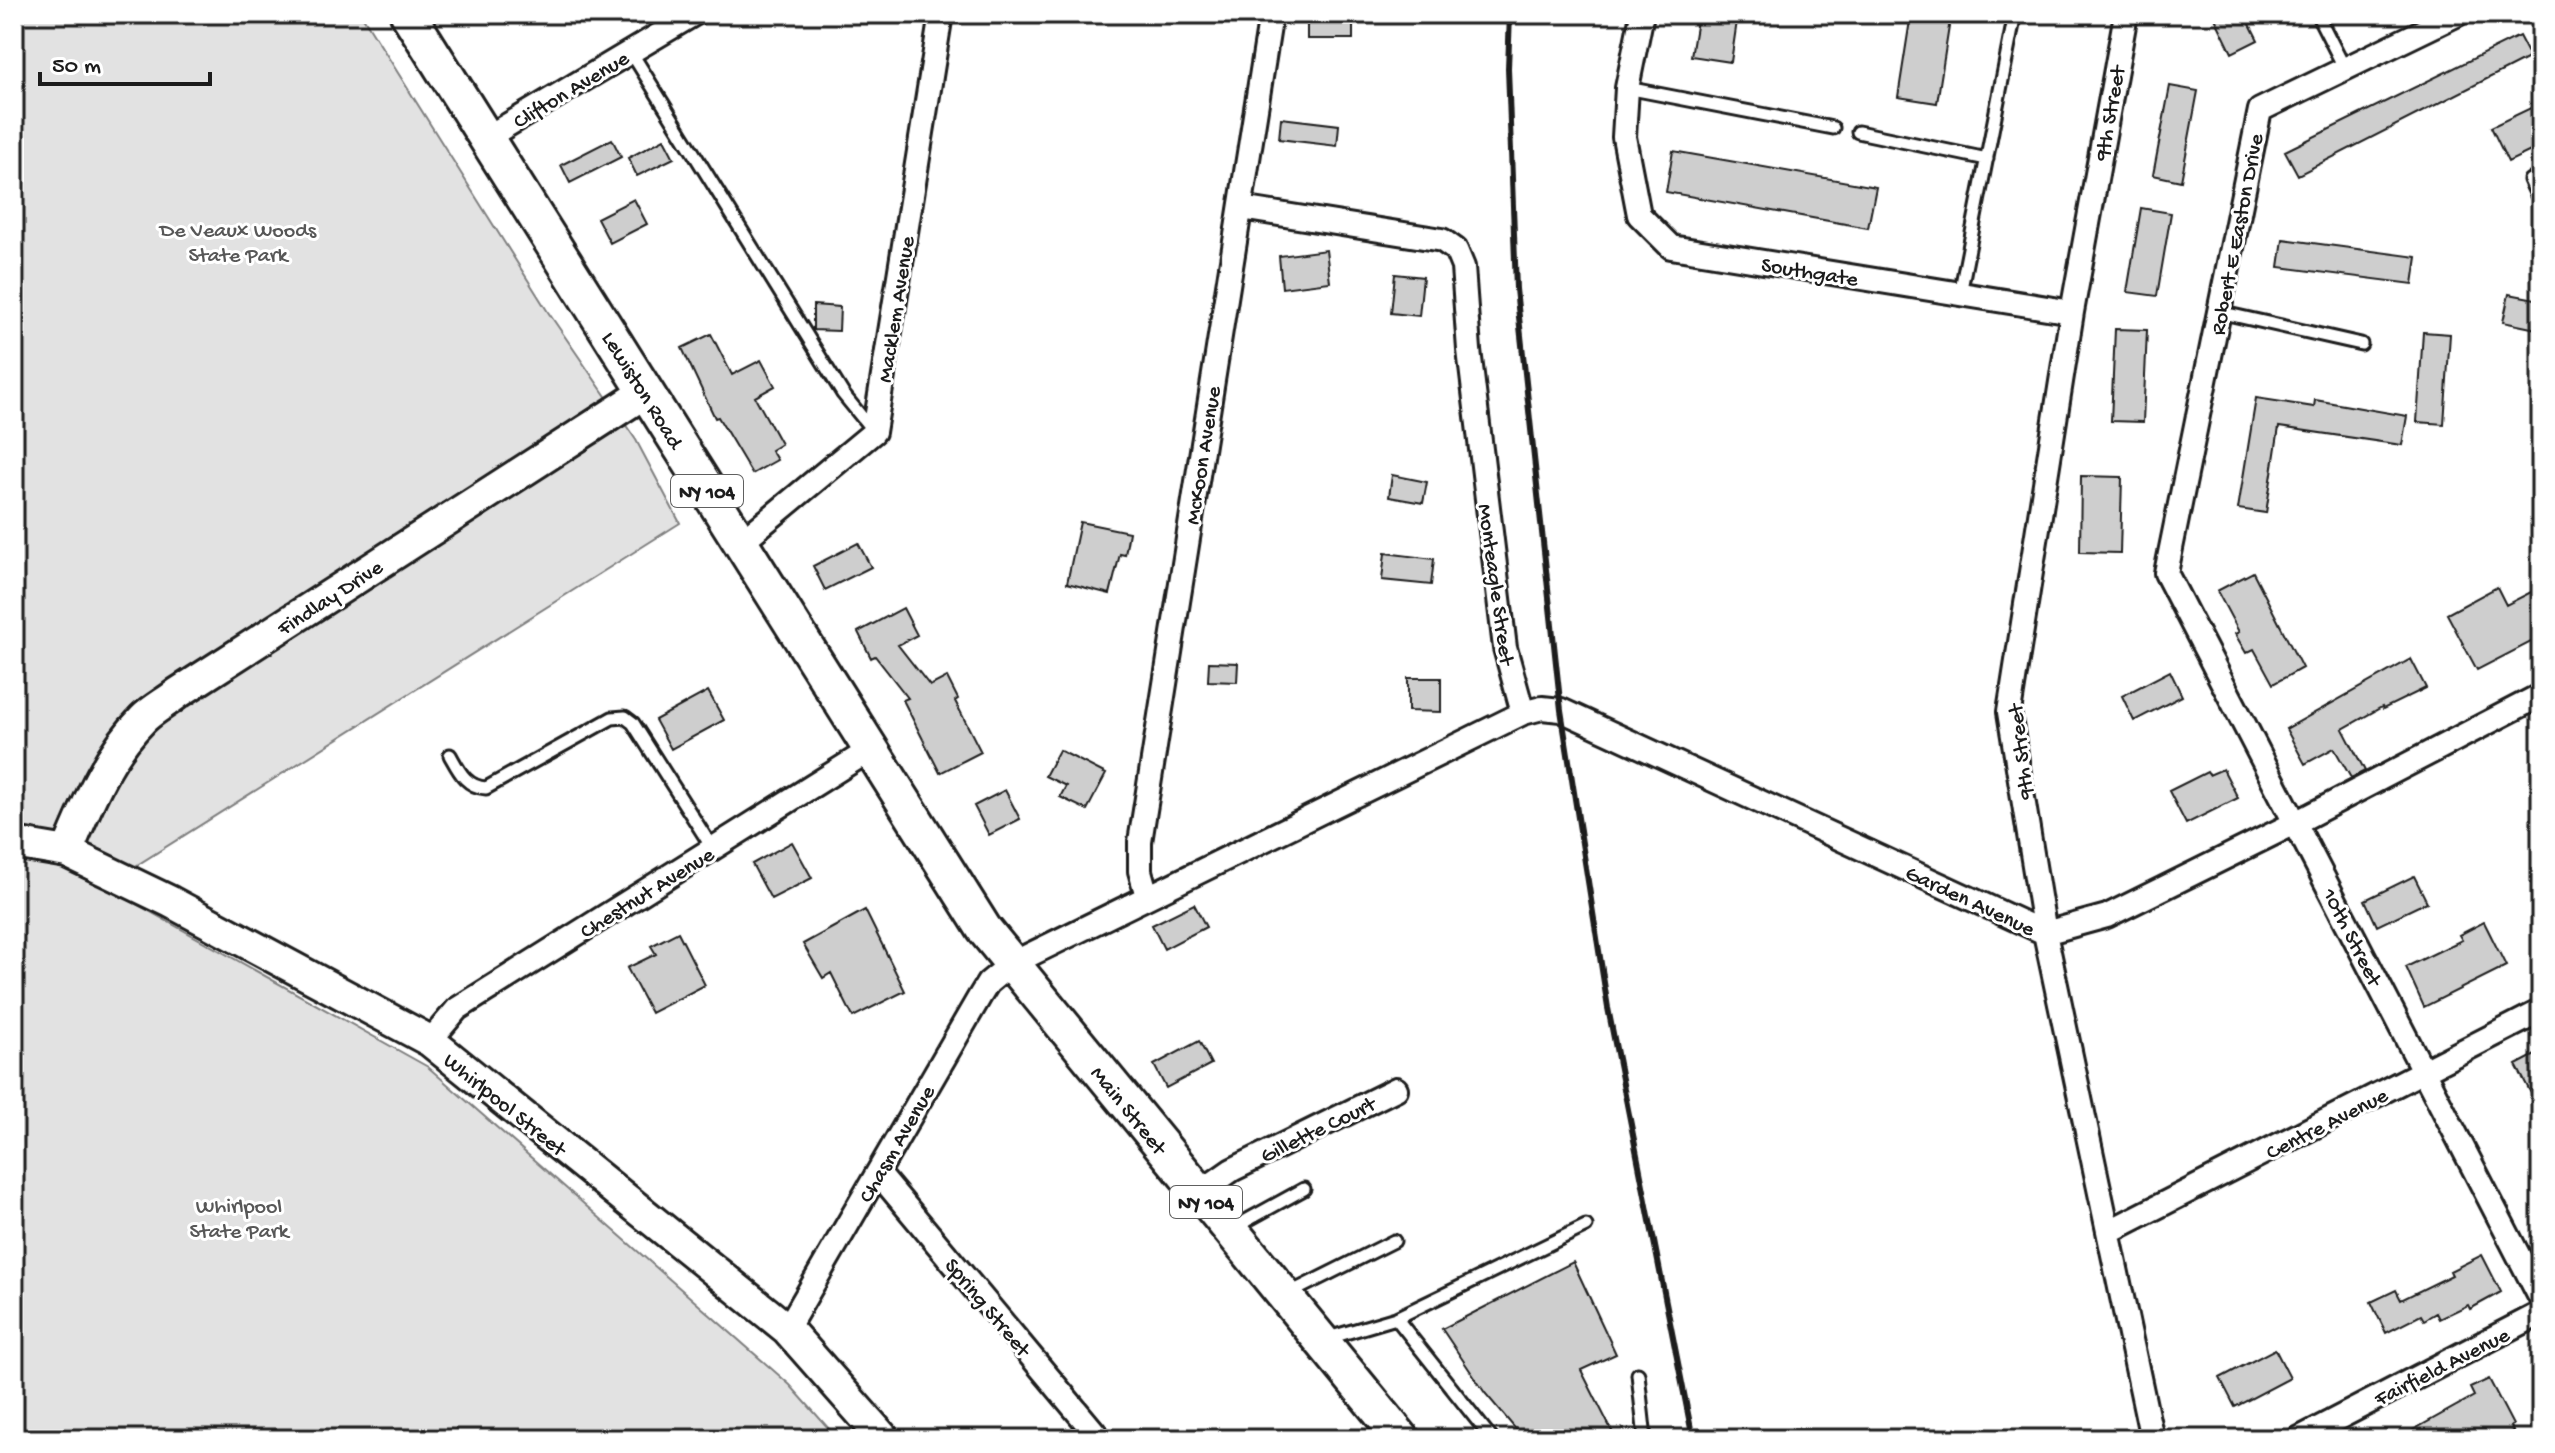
<svg xmlns="http://www.w3.org/2000/svg" width="2555" height="1453" font-family="'Gochi Hand',sans-serif">
	<style>
		.green { fill: #e2e2e2; stroke: #7f7f7f; stroke-width: 2 }
		.building { fill: #cecece; stroke: #1c1c1c; stroke-width: 2 }
		.lines { fill: none; stroke-linecap: round; stroke-linejoin: round }
		.lane-casing { stroke: #1c1c1c; stroke-width: 17 }
		.street-casing { stroke: #1c1c1c; stroke-width: 28 }
		.secondary-casing { stroke: #1c1c1c; stroke-width: 36 }
		.primary-casing { stroke: #1c1c1c; stroke-width: 40 }
		.lane { stroke: #fff; stroke-width: 11 }
		.street { stroke: #fff; stroke-width: 22 }
		.secondary { stroke: #fff; stroke-width: 30 }
		.primary { stroke: #fff; stroke-width: 34 }
		.rail { stroke: #1c1c1c; stroke-width: 6 }
		.labels { text-anchor: middle; stroke-width: 6; stroke-linejoin: round; paint-order: stroke }
		.shield { fill: #fff; stroke: #606060; stroke-width: 2 }
		.shield-label { font-size: 20px; font-weight: bold; fill: #1c1c1c }
		.street-label { font-size: 22px; fill: #1c1c1c; stroke: #fff }
		.park-label { font-size: 22px; fill: #575757; stroke: #fff }
	</style>
	<rect width="100%" height="100%" fill="#fff"/>
	<filter id="ink" filterUnits="userSpaceOnUse"><feTurbulence type="fractalNoise" baseFrequency=".0125" numOctaves="2"/><feDisplacementMap in="SourceGraphic" scale="16" xChannelSelector="R" yChannelSelector="G"/><feConvolveMatrix kernelMatrix="1 2 1 2 8 2 1 2 1" color-interpolation-filters="sRGB"/></filter>
	<g filter="url(#ink)">
		<path class="green" d="M 14,14 L 361,14 L 548,312 L 636,440 L 680,523 L 104,886 L 428,1067 L 790,1385 L 838,1439 L 14,1439 Z"/>
		<path class="building" d="M 1698,14 L 1738,14 L 1731,62 L 1691,56 Z
			M 1911,14 L 1951,14 L 1937,103 L 1898,97 Z
			M 2213,14 L 2245,14 L 2258,40 L 2232,53 Z
			M 1307,15 L 1353,15 L 1353,39 L 1307,39 Z
			M 2519,36 L 2530,57 L 2298,175 L 2285,151 Z
			M 2170,86 L 2198,91 L 2181,181 L 2153,175 Z
			M 2541,103 L 2541,146 L 2508,162 L 2491,127 Z
			M 1281,118 L 1339,125 L 1337,146 L 1279,139 Z
			M 612,139 L 621,157 L 570,183 L 561,165 Z
			M 664,139 L 674,158 L 637,176 L 628,158 Z
			M 1673,151 L 1876,187 L 1868,228 L 1666,192 Z
			M 634,199 L 647,224 L 610,243 L 597,218 Z
			M 2141,208 L 2171,213 L 2157,296 L 2127,292 Z
			M 2283,239 L 2417,257 L 2413,284 L 2279,267 Z
			M 1326,250 L 1330,282 L 1282,288 L 1279,256 Z
			M 1395,274 L 1423,277 L 1419,316 L 1391,313 Z
			M 2509,294 L 2541,300 L 2541,330 L 2503,322 Z
			M 813,305 L 840,307 L 839,331 L 813,330 Z
			M 2115,329 L 2147,330 L 2143,422 L 2111,421 Z
			M 2423,332 L 2450,334 L 2444,424 L 2417,422 Z
			M 711,334 L 732,375 L 761,360 L 775,386 L 755,397 L 781,444 L 771,450 L 777,460 L 752,474 L 718,417 L 715,418 L 682,348 Z
			M 2256,398 L 2314,407 L 2315,400 L 2407,416 L 2402,445 L 2279,427 L 2266,513 L 2238,509 Z
			M 1392,475 L 1427,482 L 1423,503 L 1389,497 Z
			M 2081,476 L 2122,477 L 2120,553 L 2080,552 Z
			M 1080,522 L 1129,532 L 1125,555 L 1120,554 L 1110,594 L 1067,583 Z
			M 858,543 L 871,567 L 825,590 L 813,566 Z
			M 1385,553 L 1434,559 L 1431,585 L 1382,580 Z
			M 2253,572 L 2302,668 L 2273,684 L 2254,649 L 2246,653 L 2235,634 L 2239,632 L 2217,591 Z
			M 2497,587 L 2506,605 L 2541,587 L 2541,637 L 2477,670 L 2447,614 Z
			M 903,608 L 917,635 L 898,645 L 930,686 L 947,677 L 958,699 L 955,701 L 981,752 L 940,773 L 903,700 L 908,698 L 875,656 L 871,658 L 858,632 Z
			M 2411,659 L 2426,688 L 2383,709 L 2382,707 L 2343,729 L 2365,771 L 2351,778 L 2334,748 L 2305,764 L 2286,729 Z
			M 1209,662 L 1238,663 L 1237,682 L 1208,681 Z
			M 2170,671 L 2182,696 L 2134,721 L 2122,696 Z
			M 1408,678 L 1441,678 L 1441,712 L 1408,711 Z
			M 708,691 L 724,720 L 671,749 L 655,720 Z
			M 1059,750 L 1106,774 L 1087,810 L 1060,797 L 1066,786 L 1045,776 Z
			M 2223,769 L 2238,798 L 2186,824 L 2169,791 L 2207,772 L 2209,775 Z
			M 1005,790 L 1020,819 L 989,835 L 974,806 Z
			M 792,842 L 812,878 L 771,899 L 752,864 Z
			M 2414,876 L 2427,902 L 2377,926 L 2365,900 Z
			M 1194,904 L 1206,927 L 1164,949 L 1152,925 Z
			M 865,910 L 905,991 L 853,1017 L 831,973 L 823,978 L 803,944 Z
			M 2484,922 L 2506,966 L 2424,1007 L 2406,967 L 2462,940 L 2459,935 Z
			M 678,932 L 705,985 L 651,1013 L 627,968 L 656,954 L 651,946 Z
			M 1199,1041 L 1211,1064 L 1166,1088 L 1154,1065 Z
			M 2541,1052 L 2541,1112 L 2516,1065 Z
			M 2482,1255 L 2501,1292 L 2470,1309 L 2468,1305 L 2439,1319 L 2436,1313 L 2424,1320 L 2421,1315 L 2386,1333 L 2371,1302 L 2396,1290 L 2401,1300 L 2452,1275 L 2450,1271 Z
			M 1573,1262 L 1616,1354 L 1581,1370 L 1616,1439 L 1524,1439 L 1485,1393 L 1442,1329 Z
			M 2275,1349 L 2290,1378 L 2235,1407 L 2220,1378 Z
			M 2489,1379 L 2513,1425 L 2511,1426 L 2513,1431 L 2497,1439 L 2397,1439 L 2474,1396 L 2470,1388 Z"/>
		<g class="lines">
			<defs>
				<path id="lane" d="M 2317,14 L 2345,69
					M 631,52 L 843,394 L 874,432
					M 1627,88 L 1833,128
					M 1858,132 L 1987,159
					M 2530,180 L 2541,204
					M 1960,294 L 2015,14
					M 2219,312 L 2361,344
					M 450,755 C 459,771 466,787 486,788 L 612,718 L 625,717 L 633,723 L 713,849
					M 1233,1228 L 1304,1189
					M 1288,1294 L 1394,1241
					M 1396,1318 L 1586,1226
					M 1325,1339 L 1396,1318 L 1492,1439
					M 1638,1374 L 1645,1439"/>
				<path id="street" d="M 1642,14 L 1627,88 L 1624,137 L 1639,215 L 1671,247 L 2072,312
					M 2126,14 L 2072,312 L 2009,712 L 2045,933 L 2152,1439
					M 2458,14 L 2260,110 L 2166,573 L 2541,1299
					M 486,138 L 694,14
					M 1241,208 L 1442,240 L 1456,250 L 1463,267 L 1469,350 L 1505,648 L 1523,713
					M 740,543 L 874,432 L 941,14
					M 1147,896 L 1140,871 L 1140,842 L 1271,14
					M 430,1041 L 457,1009 L 870,750
					M 878,1173 L 1100,1439
					M 1199,1193 L 1232,1170 L 1396,1089
					M 2110,1231 L 2541,1011
					M 787,1329 L 980,996 L 988,983 L 1011,964 L 1523,713 L 1542,708 L 1561,710 L 2045,933 L 2107,916 L 2295,823 L 2541,695
					M 2298,1439 L 2541,1313"/>
				<path id="secondary" d="M 14,843 L 67,852 L 171,902 L 430,1041 L 787,1329 L 884,1439
					M 67,852 C 87,805 106,756 143,719 C 153,709 167,702 178,693 L 646,392"/>
				<path id="primary" d="M 408,14 L 984,929 L 1402,1439"/>
			</defs>
			<use href="#lane" class="lane-casing"/>
			<use href="#street" class="street-casing"/>
			<use href="#secondary" class="secondary-casing"/>
			<use href="#primary" class="primary-casing"/>
			<use href="#lane" class="lane"/>
			<use href="#street" class="street"/>
			<use href="#secondary" class="secondary"/>
			<use href="#primary" class="primary"/>
			<path class="rail" d="M 1510,14 L 1508,68 L 1516,289 L 1561,710 L 1608,1008 L 1693,1439"/>
		</g>
	</g>
	<g class="labels">
		<g class="shield">
			<rect x="671" y="475" width="72" height="32" rx="6"/>
			<rect x="1170" y="1186" width="72" height="32" rx="6"/>
		</g>
		<g class="shield-label">
			<text x="707" y="498">NY 104</text>
			<text x="1206" y="1209">NY 104</text>
		</g>
		<g class="street-label">
			<text transform="translate(570 88) rotate(-31)" y="8">Clifton Avenue</text>
			<text transform="translate(2108 113) rotate(-80)" y="8">9th Street</text>
			<text transform="translate(2235 234) rotate(-79)" y="8">Robert E Easton Drive</text>
			<text transform="translate(1810 270) rotate(9)" y="8">Southgate</text>
			<text transform="translate(894 309) rotate(-81)" y="8">Macklem Avenue</text>
			<text transform="translate(644 389) rotate(58)" y="8">Lewiston Road</text>
			<text transform="translate(1201 455) rotate(-81)" y="8">McKoon Avenue</text>
			<text transform="translate(1498 584) rotate(82)" y="8">Monteagle Street</text>
			<text transform="translate(329 596) rotate(-33)" y="8">Findlay Drive</text>
			<text transform="translate(2019 752) rotate(-97)" y="8">9th Street</text>
			<text transform="translate(646 891) rotate(-32)" y="8">Chestnut Avenue</text>
			<text transform="translate(1971 899) rotate(25)" y="8">Garden Avenue</text>
			<text transform="translate(2354 936) rotate(63)" y="8">10th Street</text>
			<text transform="translate(506 1103) rotate(39)" y="8">Whirlpool Street</text>
			<text transform="translate(1130 1109) rotate(51)" y="8">Main Street</text>
			<text transform="translate(2326 1122) rotate(-27)" y="8">Centre Avenue</text>
			<text transform="translate(1317 1128) rotate(-26)" y="8">Gillette Court</text>
			<text transform="translate(895 1143) rotate(-60)" y="8">Chasm Avenue</text>
			<text transform="translate(989 1306) rotate(50)" y="8">Spring Street</text>
			<text transform="translate(2441 1365) rotate(-27)" y="8">Fairfield Avenue</text>
		</g>
		<g class="park-label">
			<text x="238" y="236">De Veaux Woods<tspan x="238" dy="25">State Park</tspan></text>
			<text x="239" y="1212">Whirlpool<tspan x="239" dy="25">State Park</tspan></text>
		</g>
	</g>
	<rect width="2555" height="1453" fill="none" stroke="#fff" stroke-width="48"/>
	<rect x="24" y="24" width="2507" height="1405" fill="none" stroke="#1c1c1c" stroke-width="3" filter="url(#ink)"/>
	<path d="M40 72v12h170v-12" fill="none" stroke="#1c1c1c" stroke-width="4"/>
	<text x="52" y="72" font-size="24" fill="#1c1c1c" stroke="#ffffff" stroke-width="6" paint-order="stroke">50 m</text>
</svg>
